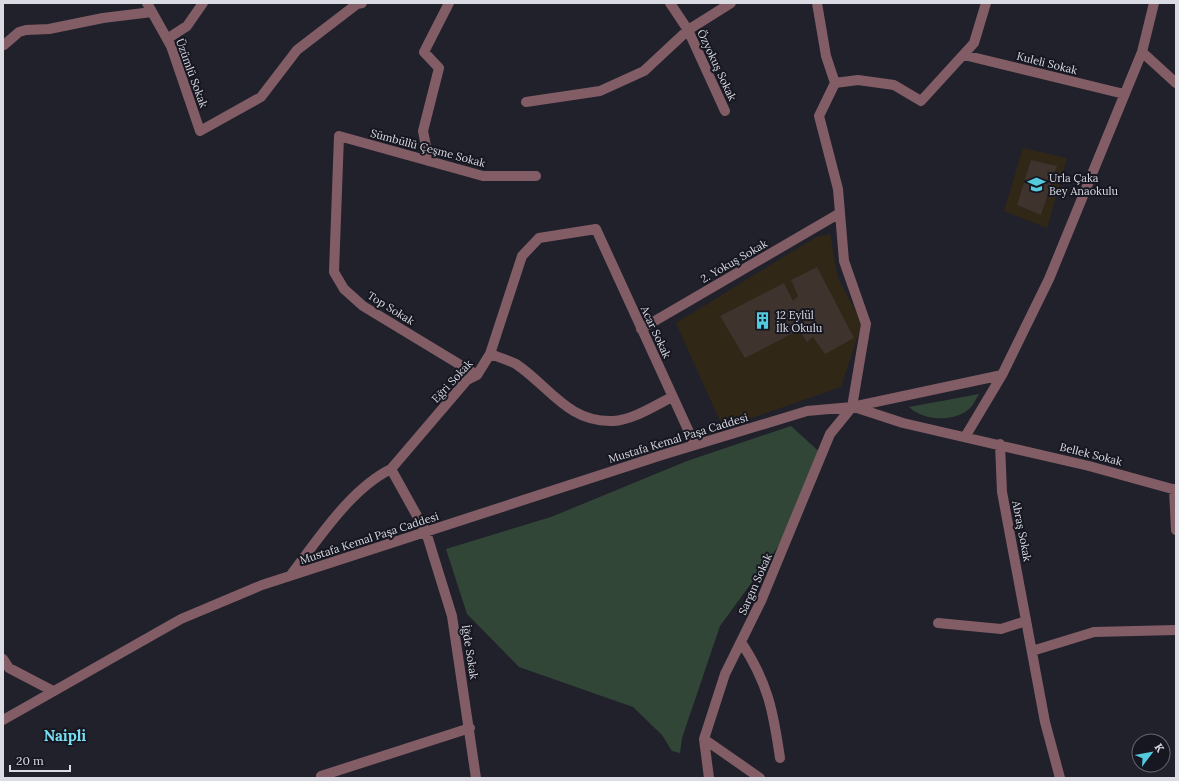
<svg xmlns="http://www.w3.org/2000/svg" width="1179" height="781" font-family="Lora,serif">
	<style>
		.education { fill: #302717 }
		.green { fill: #324637 }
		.building { fill: #3e332d }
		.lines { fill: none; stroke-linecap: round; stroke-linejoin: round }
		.minor { stroke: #825d66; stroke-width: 10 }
		.labels { text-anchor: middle; stroke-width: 4; stroke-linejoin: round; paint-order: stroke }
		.street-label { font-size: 11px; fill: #dbdce3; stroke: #161721 }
		.poi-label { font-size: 11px; fill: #dbdce3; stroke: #161721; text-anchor: start }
		.district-label { font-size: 15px; font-weight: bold; fill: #78dff2; stroke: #161721 }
	</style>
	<rect width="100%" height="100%" fill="#20212b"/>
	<path class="education" d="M 1023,148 L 1067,158 L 1047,228 L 1004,211 Z
		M 830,234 L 838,278 L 862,323 L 841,387 L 723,428 L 676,323 L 816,237 Z"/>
	<path class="green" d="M 979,394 C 976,399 973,406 968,410 C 952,422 924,421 909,407 Z
		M 791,426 L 825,457 L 780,544 L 720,626 L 682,738 L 680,753 L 672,751 L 662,735 L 633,707 L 519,667 L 467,614 L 446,549 L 551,517 L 687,461 Z"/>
	<path class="building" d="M 1031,160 L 1057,166 L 1041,215 L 1017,205 Z
		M 817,267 L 854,338 L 825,354 L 813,337 L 807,342 L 799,330 L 745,358 L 720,316 L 784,283 L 793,301 L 798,296 L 791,280 Z"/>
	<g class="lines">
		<path class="minor" d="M 147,3 L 171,46 L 200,131 L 261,97 L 297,50 L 357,4 L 362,3
			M 670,3 L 688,30 L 725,111
			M 817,3 L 826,56 L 835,83
			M 167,39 L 187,26 L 203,3
			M 4,45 L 19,32 L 26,30 L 49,29 L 103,18 L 152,12
			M 1142,52 L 1176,83
			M 964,55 L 1124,94
			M 835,83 L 819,116 L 838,189 L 844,261 L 866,324 L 852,407
			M 835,83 L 858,80 L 894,85 L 921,101 L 974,43 L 986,3
			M 526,102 L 600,91 L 644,71 L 688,30 L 731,3
			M 429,161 L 423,131 L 439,68 L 424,52 L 449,3
			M 641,329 L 840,213
			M 490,354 C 498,357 508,360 516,364 C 549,386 568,423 613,421 C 633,420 654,406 672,397
			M 477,375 L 363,306 L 344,289 L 334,272 L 339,136 L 483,176 L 536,176
			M 854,407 L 903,423 L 1089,466 L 1176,490
			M 965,437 L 1002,375
			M 1000,444 L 1002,492 L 1045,722 L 1060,778
			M 391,469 L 426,532 L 452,616 L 476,778
			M 1174,489 L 1176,530
			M 290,576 C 317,541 350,489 391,469 L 467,380 L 477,375 L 490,354 L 522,256 L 539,238 L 596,229 L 695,445
			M 938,623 L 1001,629 L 1026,621
			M 741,642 C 768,683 773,710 780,758
			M 1032,651 L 1094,632 L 1176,630
			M 3,659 L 9,668 L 53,691
			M 3,720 L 181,619 L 262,585 L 662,455 L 807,411 L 852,407 L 1002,375 L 1049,279 L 1142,52 L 1154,3
			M 704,739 L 760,778
			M 321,776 L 470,728
			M 709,778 L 704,739 L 725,674 L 761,601 L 830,434 L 852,407"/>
	</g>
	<defs>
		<symbol id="school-bare" viewBox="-9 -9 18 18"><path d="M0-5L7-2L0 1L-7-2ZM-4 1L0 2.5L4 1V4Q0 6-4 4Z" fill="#54cade" stroke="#161721" stroke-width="2.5" paint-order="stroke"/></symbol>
		<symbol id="building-bare" viewBox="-9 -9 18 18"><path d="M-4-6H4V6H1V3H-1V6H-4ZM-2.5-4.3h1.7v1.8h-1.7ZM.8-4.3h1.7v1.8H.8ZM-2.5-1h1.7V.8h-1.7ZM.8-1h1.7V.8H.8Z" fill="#54cade" stroke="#161721" stroke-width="2.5" paint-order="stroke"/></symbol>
	</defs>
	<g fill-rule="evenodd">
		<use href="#school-bare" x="1024" y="172" width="25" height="25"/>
		<use href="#building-bare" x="750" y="308" width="25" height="25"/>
	</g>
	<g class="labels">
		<g class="street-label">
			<text transform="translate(1047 63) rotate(14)" y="4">Kuleli Sokak</text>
			<text transform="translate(717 65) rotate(65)" y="4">Özyokuş Sokak</text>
			<text transform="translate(192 73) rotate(70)" y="4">Üzümlü Sokak</text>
			<text transform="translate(428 148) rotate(15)" y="4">Sümbüllü Çeşme Sokak</text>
			<text transform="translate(734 261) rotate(-30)" y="4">2. Yokuş Sokak</text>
			<text transform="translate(391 308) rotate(32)" y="4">Top Sokak</text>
			<text transform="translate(656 332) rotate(65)" y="4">Acar Sokak</text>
			<text transform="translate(452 381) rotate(-47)" y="4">Eğri Sokak</text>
			<text transform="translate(678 438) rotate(-17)" y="4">Mustafa Kemal Paşa Caddesi</text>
			<text transform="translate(1091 454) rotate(14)" y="4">Bellek Sokak</text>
			<text transform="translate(1022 531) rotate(79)" y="4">Abraş Sokak</text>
			<text transform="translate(369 538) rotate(-18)" y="4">Mustafa Kemal Paşa Caddesi</text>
			<text transform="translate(755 584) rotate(-66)" y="4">Sargın Sokak</text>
			<text transform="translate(470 652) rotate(81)" y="4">İğde Sokak</text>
		</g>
		<g class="poi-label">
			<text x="1049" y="182">Urla Çaka<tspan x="1049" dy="13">Bey Anaokulu</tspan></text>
			<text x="776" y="319">12 Eylül<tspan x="776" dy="13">İlk Okulu</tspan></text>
		</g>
		<g class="district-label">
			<text x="65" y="741">Naipli</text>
		</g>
	</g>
	<rect width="1179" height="781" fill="none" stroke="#dbdce3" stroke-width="8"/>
	<g transform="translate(1151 753) rotate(58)"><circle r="19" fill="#161721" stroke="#65666f"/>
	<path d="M0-3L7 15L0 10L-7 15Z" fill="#54cade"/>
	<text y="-6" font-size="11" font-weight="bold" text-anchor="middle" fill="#dbdce3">K</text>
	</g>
	<path d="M10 765v6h60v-6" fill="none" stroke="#dbdce3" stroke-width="2"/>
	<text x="16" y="765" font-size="12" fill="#dbdce3" stroke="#161721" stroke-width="3" paint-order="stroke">20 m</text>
</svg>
